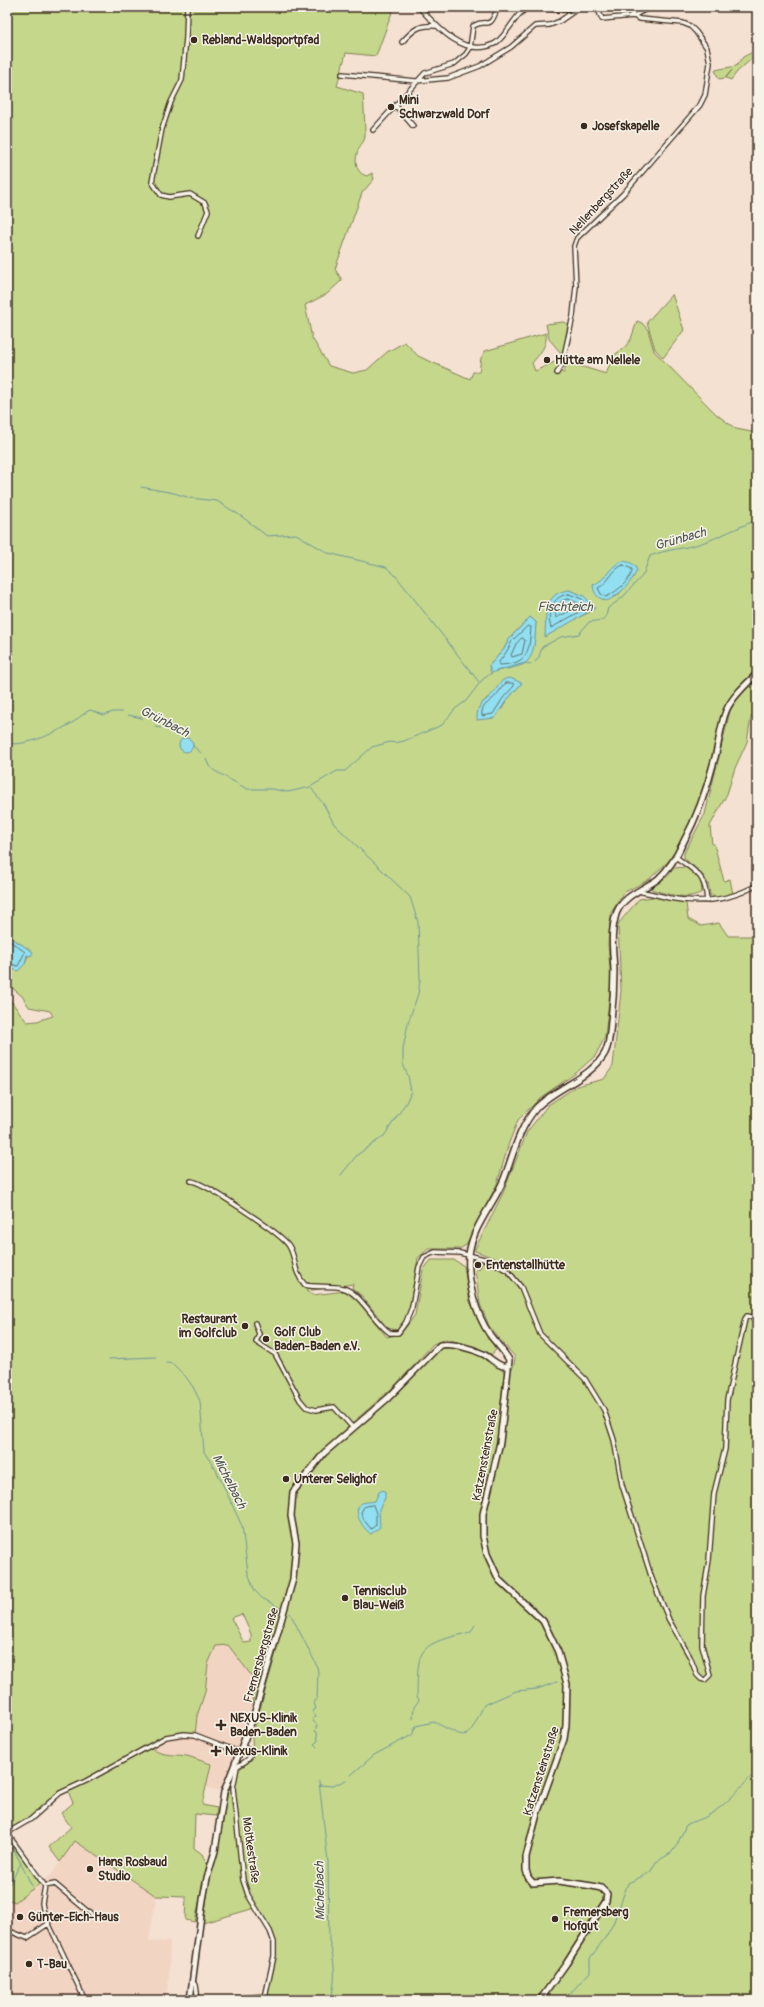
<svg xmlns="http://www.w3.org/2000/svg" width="764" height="2007" font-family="Pangolin,sans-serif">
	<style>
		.built { fill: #f2d4c3 }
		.green { fill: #c5d78b; stroke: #808054; fill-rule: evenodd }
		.water { fill: #91dff0; stroke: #6f979c }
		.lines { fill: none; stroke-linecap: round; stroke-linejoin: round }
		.shore { stroke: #5d7272; stroke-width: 1 }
		.stream { stroke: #6f979c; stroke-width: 1 }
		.street-casing { stroke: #3b2a1e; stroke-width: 6 }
		.secondary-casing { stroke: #3b2a1e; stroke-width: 8 }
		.street { stroke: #f7f3e8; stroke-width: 3.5 }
		.secondary { stroke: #f7f3e8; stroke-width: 5 }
		.poi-dot { fill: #3b2a1e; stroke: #f7f3e8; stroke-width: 1.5 }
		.labels { text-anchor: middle; stroke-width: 3; stroke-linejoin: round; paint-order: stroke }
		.poi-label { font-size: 12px; font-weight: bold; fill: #3b2a1e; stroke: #f7f3e8; text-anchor: start }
		.street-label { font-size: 12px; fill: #3b2a1e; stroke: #f7f3e8 }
		.water-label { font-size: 13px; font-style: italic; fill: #505752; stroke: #f7f3e8 }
	</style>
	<rect width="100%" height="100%" fill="#f4e1d2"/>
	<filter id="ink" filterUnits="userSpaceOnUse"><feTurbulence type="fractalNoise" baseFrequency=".025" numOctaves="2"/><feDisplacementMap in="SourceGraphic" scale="8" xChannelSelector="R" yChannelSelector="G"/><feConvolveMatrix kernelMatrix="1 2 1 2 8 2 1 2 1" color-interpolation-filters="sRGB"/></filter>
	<g filter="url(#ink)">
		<path class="built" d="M 228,1645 L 254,1680 L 252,1707 L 224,1792 L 205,1787 L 211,1764 L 176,1755 L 165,1755 L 152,1749 L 148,1745 L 166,1737 L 195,1734 L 197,1716 L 205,1692 L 208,1664 L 216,1646 Z
			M 75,1841 L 156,1896 L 149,1941 L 170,1942 L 169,1978 L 165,2000 L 7,2000 L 7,1899 L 15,1902 L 51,1875 Z"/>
		<path class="green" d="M 7,7 L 394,7 L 376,56 L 346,53 L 337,86 L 363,94 C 364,108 365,123 365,137 C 364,142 361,144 359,148 C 354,159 355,173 367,176 L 372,173 L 374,179 L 362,193 L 335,269 L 342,280 L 327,294 L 305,305 L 312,338 L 329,366 L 353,373 L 367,370 L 387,352 L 405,342 L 418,356 L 470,379 L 473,372 L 479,372 L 481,358 L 485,351 L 546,333 C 548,345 539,355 532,363 L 535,371 L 559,360 L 561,353 L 549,339 L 546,324 L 563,322 L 568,324 L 560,371 L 564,373 L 567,362 L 606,374 L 613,356 L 625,347 L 631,339 L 637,321 L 642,323 L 648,330 L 654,351 L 716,414 L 736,429 L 757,433 L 757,670 L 745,681 L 724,708 L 712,762 L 702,795 L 683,839 L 672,858 L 648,880 L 623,893 L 611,913 L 608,944 L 611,981 L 605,1037 L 595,1056 L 576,1073 L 541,1097 L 518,1120 L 509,1143 L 497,1184 L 466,1245 L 460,1249 L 428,1249 L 418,1258 L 409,1310 L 404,1322 L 397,1330 L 387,1328 L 362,1296 L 352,1288 L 353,1284 L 306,1291 L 313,1295 L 345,1291 L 357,1301 L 387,1337 L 401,1334 L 415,1315 L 423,1270 L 431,1260 L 454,1260 L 464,1266 L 470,1302 L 496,1350 L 491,1355 L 475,1347 L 446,1339 L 433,1344 L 397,1384 L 358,1418 L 361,1424 L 436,1351 C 460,1340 487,1360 506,1373 C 514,1370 514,1365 515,1357 L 489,1326 L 480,1304 L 475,1270 L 480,1268 L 483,1262 L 495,1264 L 497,1259 L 475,1251 L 475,1249 L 503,1193 L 527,1132 L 548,1105 L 577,1086 L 604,1079 L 613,1066 L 621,991 L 618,924 L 639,899 L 653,897 L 686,903 L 688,919 L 701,926 L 719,923 L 728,936 L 757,936 L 757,2000 L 237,2000 L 235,1996 L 266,1993 L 275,1949 L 274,1942 L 255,1908 L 203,1923 L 210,1876 L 217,1854 L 230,1780 L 236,1779 L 238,1770 L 249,1762 L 253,1756 L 252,1737 L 278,1646 L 273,1638 L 257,1708 L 252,1707 L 254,1679 L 228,1645 L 216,1646 L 208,1664 L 205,1692 L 197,1716 L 195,1735 L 178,1734 L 149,1745 C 158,1757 174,1754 187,1756 C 195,1758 203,1762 211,1764 L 202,1805 L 217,1808 L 216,1816 L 195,1814 L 194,1848 L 202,1854 L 207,1864 L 195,1922 L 185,1920 L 186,1897 L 156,1896 L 75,1841 L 60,1862 L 49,1847 L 71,1827 L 61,1813 L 73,1803 L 68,1791 L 64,1790 L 37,1814 L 7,1833 L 7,996 L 27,1022 L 37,1021 L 53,1016 L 50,1011 L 29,1007 L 22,996 L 10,986 L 9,968 L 15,970 L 25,964 L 30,950 L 7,935 ZM 607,576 L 632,579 L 616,597 L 593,585 L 601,582 ZM 569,590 L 584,596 L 592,611 L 571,621 L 550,634 ZM 530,617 L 536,622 L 534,645 L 515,666 L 492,672 L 489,666 L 504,649 L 509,639 ZM 522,683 L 506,701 L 502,709 L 478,709 C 488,692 505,689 522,683 ZM 242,1614 L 251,1634 L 251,1642 L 244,1643 L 231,1618 Z
			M 757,50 L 757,54 L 737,72 L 731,80 L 726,78 L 732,70 L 725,78 L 719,79 L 715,70 L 736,66 L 743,57 Z
			M 672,294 L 684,330 L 663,358 L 655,349 L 647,322 Z
			M 757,679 L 757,712 L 751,717 L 747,742 L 735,768 L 727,794 L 710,826 L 712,844 L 714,844 L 724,881 L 730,879 L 733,894 L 714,899 L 714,896 L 710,896 C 710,877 698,871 684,858 L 684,853 L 705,814 L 730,711 L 738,696 Z
			M 685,867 L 701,880 L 702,892 C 686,901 670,894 653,890 L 651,888 L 669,875 L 674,868 Z
			M 14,1846 L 42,1882 L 15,1902 L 7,1899 L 7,1853 Z"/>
		<path class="water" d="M 623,561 C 630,562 634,563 637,570 C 632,583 619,595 607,601 C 598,598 594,595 593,585 C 607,580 610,564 623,561 Z
			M 569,590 L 584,596 L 595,608 L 545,637 C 546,616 543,593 569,590 Z
			M 530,617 L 536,622 C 535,635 536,659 522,665 C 512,669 501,669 491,673 L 489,666 L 504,649 L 509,639 Z
			M 510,678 L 522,683 L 506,701 L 495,718 L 477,720 C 476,703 486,702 494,692 C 500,685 500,679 510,678 Z
			M179 745a7 7 0 1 1 14 0a7 7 0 1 1-14 0Z
			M 7,935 L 33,952 L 31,956 L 27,955 L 25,964 L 18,971 L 7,966 Z
			M 383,1490 L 385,1492 L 385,1498 L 379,1509 L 380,1527 L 371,1534 C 364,1530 350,1510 362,1503 C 365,1502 371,1502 375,1501 L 379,1492 Z"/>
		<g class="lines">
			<path class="shore" d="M 623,565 L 632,569 C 633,579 615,593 606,597 L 601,594 L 598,588 C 609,583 612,569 623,565 Z
				M 569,594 L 582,599 L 588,607 L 551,628 C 546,614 552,595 569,594 Z
				M 568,599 L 578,603 L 579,606 L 556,618 C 554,609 558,600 568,599 Z
				M 528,626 L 531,627 C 529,653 528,664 499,665 L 499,662 L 507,651 L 512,641 Z
				M 522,638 L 525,640 L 522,654 L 512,657 L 511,655 L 516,644 Z
				M 506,683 L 513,683 L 514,686 L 503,698 L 493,714 L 482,716 C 480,704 493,701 498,693 C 501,689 502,686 506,683 Z
				M 7,939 L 25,952 L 18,966 L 7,963
				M 373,1505 L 376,1513 L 376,1525 L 371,1529 L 364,1520 L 361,1512 L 364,1507 Z"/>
			<path class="stream" d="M 141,487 L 174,493 L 190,498 L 217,501 L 241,516 L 267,536 L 296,534 L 328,553 L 386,567 L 396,576 L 479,682
				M 535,662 L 539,657 L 542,647 L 561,637 L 579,634 L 589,622 L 602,620 L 606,616 L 608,608 L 622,598 L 643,575 L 650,556 C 667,549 684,549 702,543 C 720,537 738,527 757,520
				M 496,671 L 525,663 L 531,664
				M 128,715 L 142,718 L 147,723
				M 155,727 L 161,728
				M 7,743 C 24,748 60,731 75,721 C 80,717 84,713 90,710 L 104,715 L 113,712 L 122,712
				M 193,746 L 201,753
				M 206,759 L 209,766 L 215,771 L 247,789 L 272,789 L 288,792 L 310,787 L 337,771 L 345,771 L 372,747 L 390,742 L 395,743 L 404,741 L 442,725 L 455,709 L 466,701 L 482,680 L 493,672
				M 311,788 L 324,805 L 334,824 L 410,897 L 418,922 L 420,980 L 418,994 L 408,1023 L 403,1049 L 403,1064 L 408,1076 L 411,1091 L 407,1101 L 384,1136 L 357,1155 L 341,1175
				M 109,1359 L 156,1357
				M 166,1363 L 173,1364 L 186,1377 L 193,1387 L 200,1401 L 204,1452 L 216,1470 L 242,1526 L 248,1573 L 255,1591 L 262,1598 L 280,1608
				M 290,1613 L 316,1664 L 318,1671 L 317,1699 L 314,1703 L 316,1709 L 312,1711 L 316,1717 L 313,1718 L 313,1721 L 317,1725 L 315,1731 L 317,1732 L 318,1741 L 314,1744 L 317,1747
				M 466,1634 L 471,1632 L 475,1625
				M 413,1719 L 414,1707 L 419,1700 L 417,1696 C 418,1651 416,1645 463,1634
				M 351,1775 L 374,1755 L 412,1735 L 416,1726 L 434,1722 C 471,1740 465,1743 484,1705 L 516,1691 L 537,1689 L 557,1682
				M 319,1781 L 328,1862 L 329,1941 C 335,1960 337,1982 330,2000
				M 320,1785 L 333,1786 L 346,1780
				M 7,1836 L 32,1886
				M 7,1889 L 21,1863
				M 564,2000 L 590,1972 L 590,1958 L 605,1938 L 613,1924 L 628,1883 L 647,1874 L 651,1871 L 656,1862 L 671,1853 L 677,1845 L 686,1825 C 693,1821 702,1820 709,1815 C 728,1804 741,1786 757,1771"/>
			<defs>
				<path id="street" d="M 187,7 L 186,38 L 182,80 L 171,102 L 162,129 L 152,182 L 161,195 L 169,197 L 190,194 L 205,203 L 208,211 L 198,236
					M 419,7 C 437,27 464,58 494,44 C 500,41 505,33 509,28 C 515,20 521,9 531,7
					M 534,7 L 560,10 L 577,8
					M 597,7 L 602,19 L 633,16 L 650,7
					M 402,42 C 413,30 419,24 436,26
					M 342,74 L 416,81 L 448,78 L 480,66 L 511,47 L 535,26 L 550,25 L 560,21 L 580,7
					M 396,106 L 413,126
					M 373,130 L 425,73 L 454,64 L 466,54 L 470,48 L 473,26 C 490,17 488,33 498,7
					M 557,373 L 562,365 L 573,316 L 576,286 L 574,246 L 577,238 L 623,194 L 700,105 L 705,95 L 710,63 L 707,48 L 696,32 L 690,26 L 683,23 L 640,19 L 633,16 L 627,7
					M 676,857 C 697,873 705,874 707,901
					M 639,890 L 642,892 C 651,893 660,896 669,898 C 700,904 729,901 757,885
					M 191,1181 C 204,1182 282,1234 289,1246 C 297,1259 292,1270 305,1285 C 317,1288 331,1285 343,1288 C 361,1293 374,1322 390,1333 L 398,1333 L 406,1322 L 412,1307 L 419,1267 L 424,1257 L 435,1252 L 460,1253 L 488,1260 L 508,1271 L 521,1287 L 540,1334 L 585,1379 L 604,1410 L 614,1440 L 622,1485 L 652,1579 L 669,1620 L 690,1657 L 697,1675 L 701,1679 L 705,1680 L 710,1675 L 702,1645 L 703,1596 L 709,1560 L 714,1493 L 725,1449 L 727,1400 L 745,1319 L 747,1316 L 752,1317 L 755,1322 L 757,1338
					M 255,1323 L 259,1334 L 256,1342 L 275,1354 L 300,1400 L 306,1407 L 316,1410 L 334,1407 L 353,1428
					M 236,1767 L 246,1761 L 250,1757 L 249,1750 L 242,1746
					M 237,1767 L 233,1788 L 243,1880 L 248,1895 L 270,1931 L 274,1942 L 274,1956 L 266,1993 L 267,2000
					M 7,1833 L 31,1819 L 60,1793 L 86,1781 L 166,1737 L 184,1734 L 195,1735 L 239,1752
					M 7,1833 L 45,1886 L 42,1903 L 44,1914 L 85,2000
					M 45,1886 L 55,1884 L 92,1915
					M 7,1930 L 27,1938 L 48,1924
					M 193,1983 L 196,1985 L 198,2000
					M 7,1994 L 11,2000"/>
				<path id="secondary" d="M 190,2000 L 203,1900 L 207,1878 L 215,1851 L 224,1792 L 254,1715 L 293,1579 L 296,1543 L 291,1516 L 293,1492 L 324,1453 L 388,1398 L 440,1345 C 452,1343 471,1348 483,1354 C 490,1357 499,1368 507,1366
					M 540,2000 L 566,1964 L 606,1901 L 607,1894 L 601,1888 L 592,1886 L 559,1881 L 533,1883 L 528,1877 L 526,1870 L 526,1857 L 537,1814 L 564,1739 L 566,1725 L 567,1684 L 558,1652 L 543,1621 L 499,1580 L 487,1554 L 483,1536 L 483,1514 L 500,1442 L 509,1360 C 504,1351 496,1343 490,1335 C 475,1313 467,1281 469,1255 C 472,1227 494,1204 504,1179 C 514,1153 518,1129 537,1107 C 558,1086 590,1079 605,1053 C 610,1043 610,1032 611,1021 C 613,1004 614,987 614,970 C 613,950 610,933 616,914 C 623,895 643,890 658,879 C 669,869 677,856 683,843 C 697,817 707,789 714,761 C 719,745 720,726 726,711 C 732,697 746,684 757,674"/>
			</defs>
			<use href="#street" class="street-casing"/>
			<use href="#secondary" class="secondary-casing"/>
			<use href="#street" class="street"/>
			<use href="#secondary" class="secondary"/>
		</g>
	</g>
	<g class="poi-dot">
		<circle cx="194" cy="40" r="4"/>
		<circle cx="391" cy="107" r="4"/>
		<circle cx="584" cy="126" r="4"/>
		<circle cx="547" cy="360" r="4"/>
		<circle cx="478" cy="1265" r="4"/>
		<circle cx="245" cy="1326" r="4"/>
		<circle cx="266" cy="1339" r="4"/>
		<circle cx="286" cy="1479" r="4"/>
		<circle cx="345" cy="1598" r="4"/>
		<path d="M219 1719h4v4h4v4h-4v4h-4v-4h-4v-4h4z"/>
		<path d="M214 1745h4v4h4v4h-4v4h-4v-4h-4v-4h4z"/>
		<circle cx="90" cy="1869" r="4"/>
		<circle cx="20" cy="1917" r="4"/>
		<circle cx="555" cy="1919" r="4"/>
		<circle cx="29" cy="1964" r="4"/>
	</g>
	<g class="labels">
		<g class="poi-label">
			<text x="202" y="44">Rebland-Waldsportpfad</text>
			<text x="399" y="104">Mini<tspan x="399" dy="14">Schwarzwald Dorf</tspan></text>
			<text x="592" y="130">Josefskapelle</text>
			<text x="555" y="364">Hütte am Nellele</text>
			<text x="486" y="1269">Entenstallhütte</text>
			<text x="237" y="1323" text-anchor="end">Restaurant<tspan x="237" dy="14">im Golfclub</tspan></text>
			<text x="274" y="1336">Golf Club<tspan x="274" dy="14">Baden-Baden e.V.</tspan></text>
			<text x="294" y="1483">Unterer Selighof</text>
			<text x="353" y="1595">Tennisclub<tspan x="353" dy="14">Blau-Weiß</tspan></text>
			<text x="230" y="1722">NEXUS-Klinik<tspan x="230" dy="14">Baden-Baden</tspan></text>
			<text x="225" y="1755">Nexus-Klinik</text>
			<text x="98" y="1866">Hans Rosbaud<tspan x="98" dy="14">Studio</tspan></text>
			<text x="563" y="1916">Fremersberg<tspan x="563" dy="14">Hofgut</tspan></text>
			<text x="28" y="1921">Günter-Eich-Haus</text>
			<text x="37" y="1968">T-Bau</text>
		</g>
		<g class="street-label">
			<text transform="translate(601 201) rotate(-47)" y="4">Nellenbergstraße</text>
			<text transform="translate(485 1455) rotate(-79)" y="4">Katzensteinstraße</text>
			<text transform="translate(261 1655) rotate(-74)" y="4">Fremersbergstraße</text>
			<text transform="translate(541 1771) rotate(-72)" y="4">Katzensteinstraße</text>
			<text transform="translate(251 1850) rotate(82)" y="4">Moltkestraße</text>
		</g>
		<g class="water-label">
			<text transform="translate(680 538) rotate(-16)" y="5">Grünbach</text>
			<text x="565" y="611">Fischteich</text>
			<text transform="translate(165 721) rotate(27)" y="5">Grünbach</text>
			<text transform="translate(230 1481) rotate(63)" y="5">Michelbach</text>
			<text transform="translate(319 1891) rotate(-91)" y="5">Michelbach</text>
		</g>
	</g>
	<rect width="764" height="2007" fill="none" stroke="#f7f3e8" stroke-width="24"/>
	<rect x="12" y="12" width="740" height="1983" fill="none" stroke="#3b2a1e" stroke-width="1.5" filter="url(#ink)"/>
</svg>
